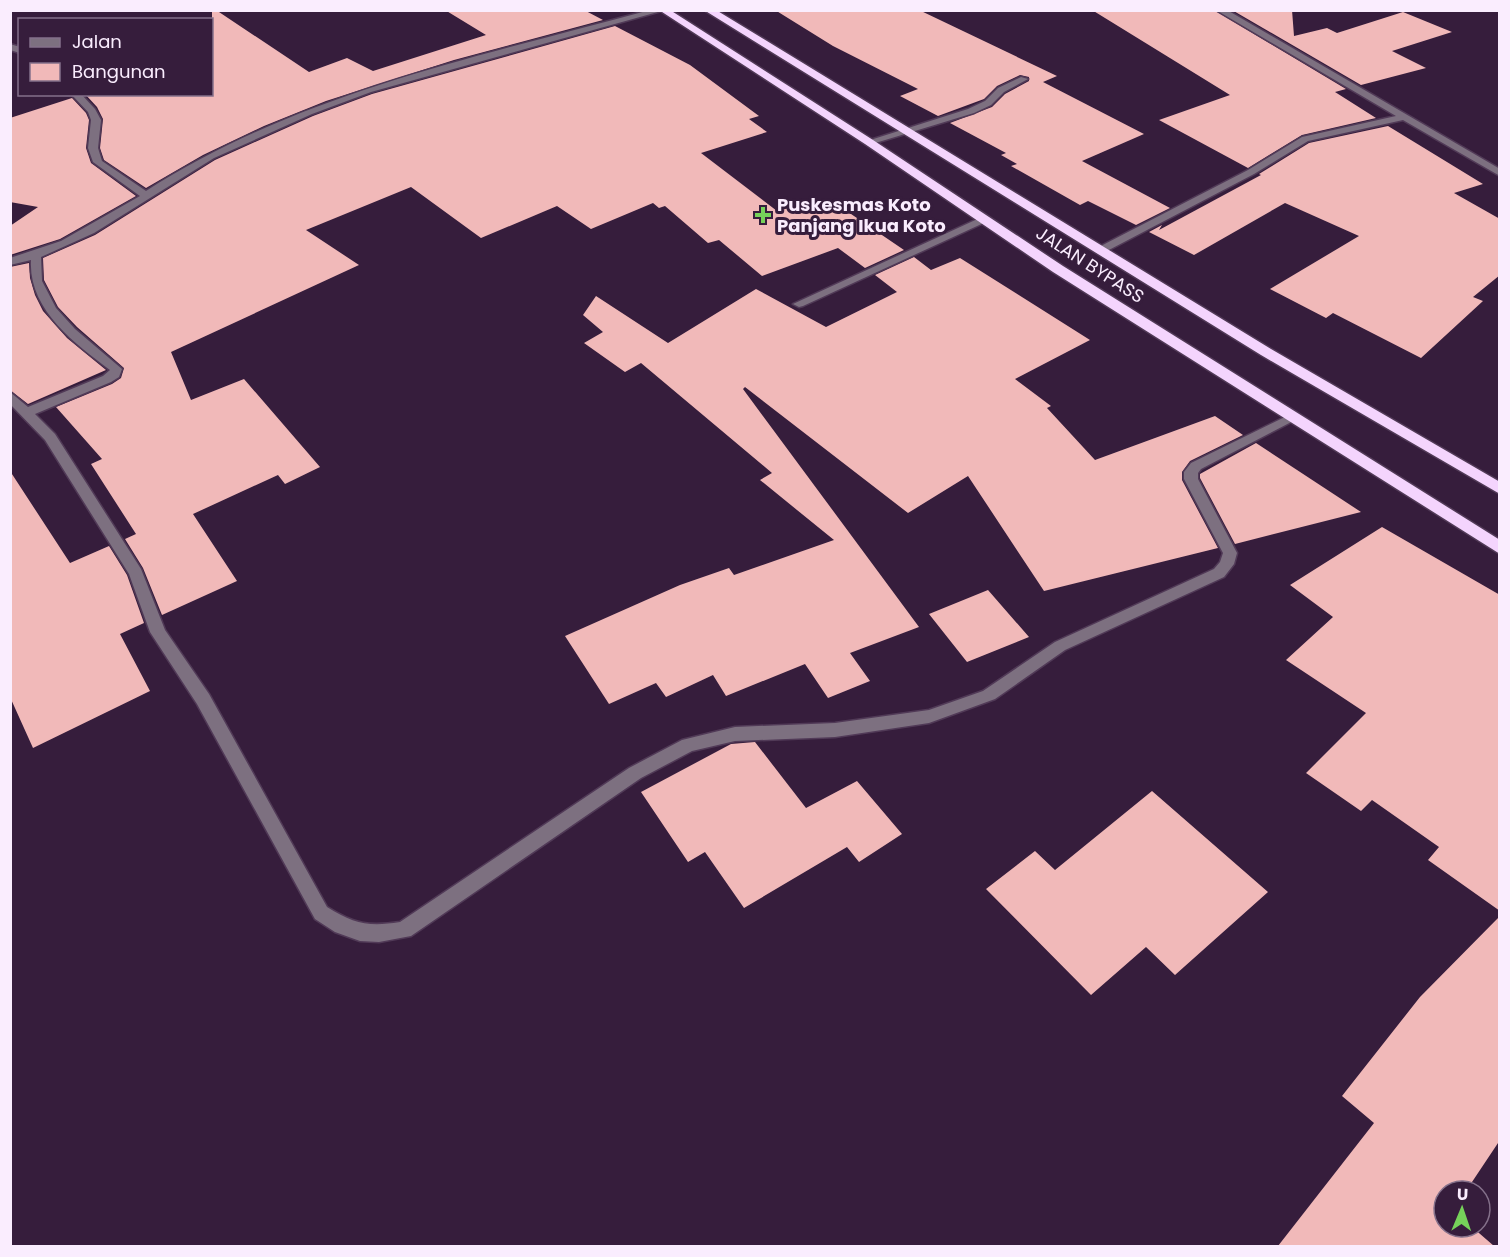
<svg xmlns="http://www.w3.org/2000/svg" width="1510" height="1257" font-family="Poppins,sans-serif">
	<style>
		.building { fill: #f1b9b9 }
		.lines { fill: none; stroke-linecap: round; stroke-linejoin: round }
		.minor-casing { stroke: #513a57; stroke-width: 3 }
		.highway-casing { stroke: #513a57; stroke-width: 3 }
		.minor { fill: #7d7080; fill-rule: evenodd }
		.highway { fill: #f4d4fd; fill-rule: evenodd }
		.poi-dot { fill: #76d25a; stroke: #361d3c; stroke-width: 2 }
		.labels { text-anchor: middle; stroke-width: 6; stroke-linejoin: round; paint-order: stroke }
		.far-poi-label { font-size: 18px; font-weight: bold; fill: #faedfe; stroke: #361d3c; text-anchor: start }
		.far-street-label { font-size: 18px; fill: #faedfe; stroke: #361d3c }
	</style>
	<rect width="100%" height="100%" fill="#361d3c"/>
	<path class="building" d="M 212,10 L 216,10 L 309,72 L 347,58 L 373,71 L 486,35 L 445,10 L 584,10 L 603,20 L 454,60 L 326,101 L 264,126 L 203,155 L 146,188 L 104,160 L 100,148 L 103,119 L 97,107 L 85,94 L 212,94 Z
		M 775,10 L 919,10 L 1057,76 L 1043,82 L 1144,134 L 1082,161 L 1170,208 L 1136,225 L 1088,201 L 1080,205 L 1011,166 L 1017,164 L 1001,155 L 1006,153 L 950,123 L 992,107 L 1005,94 L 1029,81 L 1029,77 L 1020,75 L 997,86 L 984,99 L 938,116 L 900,96 L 918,89 L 833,46 Z
		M 1092,10 L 1214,10 L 1346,89 L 1335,92 L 1376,118 L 1302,135 L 1248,168 L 1159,120 L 1230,95 Z
		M 1232,10 L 1292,10 L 1294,36 L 1327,28 L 1337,33 L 1403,12 L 1452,32 L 1392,51 L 1426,68 L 1361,85 Z
		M 615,26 L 690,65 L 759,116 L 749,119 L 767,132 L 701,153 L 777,211 L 797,205 L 802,208 L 829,199 L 904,250 L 865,268 L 838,248 L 762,276 L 719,240 L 708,243 L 665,206 L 659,208 L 653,203 L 591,229 L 557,206 L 481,238 L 411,187 L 306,230 L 359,265 L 171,352 L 191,400 L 244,379 L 320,467 L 285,484 L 278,475 L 193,514 L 237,581 L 162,615 L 143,568 L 125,539 L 136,534 L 91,464 L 102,459 L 56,407 L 112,384 L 121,378 L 124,368 L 77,327 L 58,307 L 44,280 L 43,258 L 95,235 L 215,160 L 313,116 L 372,94 Z
		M 72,98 L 86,113 L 89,120 L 86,148 L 91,163 L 136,196 L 60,239 L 10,255 L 10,226 L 38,207 L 10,202 L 10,118 Z
		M 1388,126 L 1483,184 L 1454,193 L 1500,219 L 1500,275 L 1473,297 L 1483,301 L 1421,358 L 1333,313 L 1326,318 L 1270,289 L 1359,236 L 1285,203 L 1194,255 L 1149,232 L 1162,225 L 1159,230 L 1261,175 L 1259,174 L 1309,143 Z
		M 914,257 L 931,270 L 960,258 L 1090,340 L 1015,379 L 1051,406 L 1047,408 L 1095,460 L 1215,416 L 1243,435 L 1190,461 L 1182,472 L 1182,480 L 1218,548 L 1044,591 L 968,476 L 908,513 L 745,387 L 743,389 L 919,627 L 850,653 L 870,681 L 828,698 L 805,664 L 726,696 L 713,675 L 666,697 L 656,683 L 609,704 L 565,636 L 680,585 L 729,568 L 734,575 L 834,540 L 760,480 L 772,473 L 641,363 L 625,372 L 584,343 L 603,332 L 583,315 L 596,296 L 668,343 L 756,289 L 826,327 L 897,292 L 875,275 Z
		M 29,263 L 30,278 L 35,295 L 43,311 L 67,338 L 106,370 L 28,404 L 10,390 L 10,267 Z
		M 1256,443 L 1361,512 L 1235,544 L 1200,478 L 1200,474 Z
		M 10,471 L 70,563 L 109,546 L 127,575 L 144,623 L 120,634 L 150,691 L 33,748 L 10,697 Z
		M 1382,527 L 1500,595 L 1500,911 L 1428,860 L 1439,847 L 1372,800 L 1361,811 L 1306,773 L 1366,713 L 1286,660 L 1333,617 L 1290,585 Z
		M 988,590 L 1029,637 L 967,662 L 929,614 Z
		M 755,742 L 806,808 L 857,781 L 902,834 L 859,862 L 847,847 L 744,908 L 705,852 L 688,862 L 641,792 L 731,744 Z
		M 1152,791 L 1268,892 L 1175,975 L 1146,947 L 1091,995 L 986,889 L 1035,851 L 1055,870 Z
		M 1500,916 L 1500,1140 L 1466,1191 L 1444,1191 L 1444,1227 L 1472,1227 L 1494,1246 L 1278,1246 L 1374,1123 L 1342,1096 L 1420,997 Z"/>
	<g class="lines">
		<defs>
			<path id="minor" d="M 650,10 L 665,10 L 371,92 L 312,114 L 214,158 L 94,233 L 41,257 L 42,281 L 56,308 L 75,329 L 122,369 L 119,377 L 111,382 L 35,414 L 55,434 L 141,569 L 165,630 L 209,694 L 327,907 C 354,924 369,927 400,922 L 629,768 L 682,740 L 735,727 L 835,723 L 929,710 L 983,691 L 1055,642 L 1214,569 L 1220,562 L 1223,553 L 1184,479 L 1184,472 L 1191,463 L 1289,415 L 1293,414 L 1299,418 L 1201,469 L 1198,473 L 1198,479 L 1237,553 L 1234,564 L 1224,577 L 1065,650 L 995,699 L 929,723 L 835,737 L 735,741 L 692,751 L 641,778 L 411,936 L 379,942 L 360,941 L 335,932 L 315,919 L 197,704 L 150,632 L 129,574 L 45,440 L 10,404 L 10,392 L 28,407 L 103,376 L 110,370 C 74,343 28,309 31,260 L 10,265 L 10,258 L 61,241 L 140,196 L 93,162 L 88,148 L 91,120 L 88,112 L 71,94 L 81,94 L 95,109 L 101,120 L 98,148 L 102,161 L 146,191 C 298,93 478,57 650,10 Z
				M 1216,10 L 1227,10 L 1500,169 L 1500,176 L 1403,120 L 1308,141 L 1254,174 L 1105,252 L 1097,252 L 1097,248 L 1248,170 L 1302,137 L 1396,116 Z
				M 10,44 L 20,47 L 20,53 L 10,50 Z
				M 1021,77 L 1028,79 L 1004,92 L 991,105 L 974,113 L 872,144 L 864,142 L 968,109 L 985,101 L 998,88 Z
				M 984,216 L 989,219 L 988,221 L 803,306 L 799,307 L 793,304 Z"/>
			<path id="highway" d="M 659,10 L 670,10 L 873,140 L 1063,266 L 1500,540 L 1500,554 L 1053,272 L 865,144 Z
				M 704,10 L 716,10 L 1271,349 L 1500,482 L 1500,494 L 1261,355 Z"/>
		</defs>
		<use href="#minor" class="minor-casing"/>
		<use href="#highway" class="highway-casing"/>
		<use href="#minor" class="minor"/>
		<use href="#highway" class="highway"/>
	</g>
	<path class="poi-dot" d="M760 206h6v6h6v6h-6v6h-6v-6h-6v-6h6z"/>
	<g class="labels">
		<g class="far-poi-label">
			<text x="777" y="211">Puskesmas Koto<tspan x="777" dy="21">Panjang Ikua Koto</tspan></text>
		</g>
		<g class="far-street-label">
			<text transform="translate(1090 265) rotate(33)" y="6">JALAN BYPASS</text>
		</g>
	</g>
	<rect width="1510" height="1257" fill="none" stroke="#faedfe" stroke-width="24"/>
	<rect x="18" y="18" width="195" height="78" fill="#361d3c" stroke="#84708a" stroke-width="1.5"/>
	<rect x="30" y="38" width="30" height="9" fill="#7d7080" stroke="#84708a" stroke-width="1.5"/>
	<text x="72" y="48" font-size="18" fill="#faedfe">Jalan</text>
	<rect x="30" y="63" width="30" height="18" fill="#f1b9b9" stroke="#84708a" stroke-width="1.5"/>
	<text x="72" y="78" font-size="18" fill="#faedfe">Bangunan</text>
	<g transform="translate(1462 1209) rotate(2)"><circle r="28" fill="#361d3c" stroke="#84708a" stroke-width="1.5"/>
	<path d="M0-4.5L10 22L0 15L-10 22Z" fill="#76d25a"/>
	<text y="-9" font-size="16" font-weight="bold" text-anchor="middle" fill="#faedfe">U</text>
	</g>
</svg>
